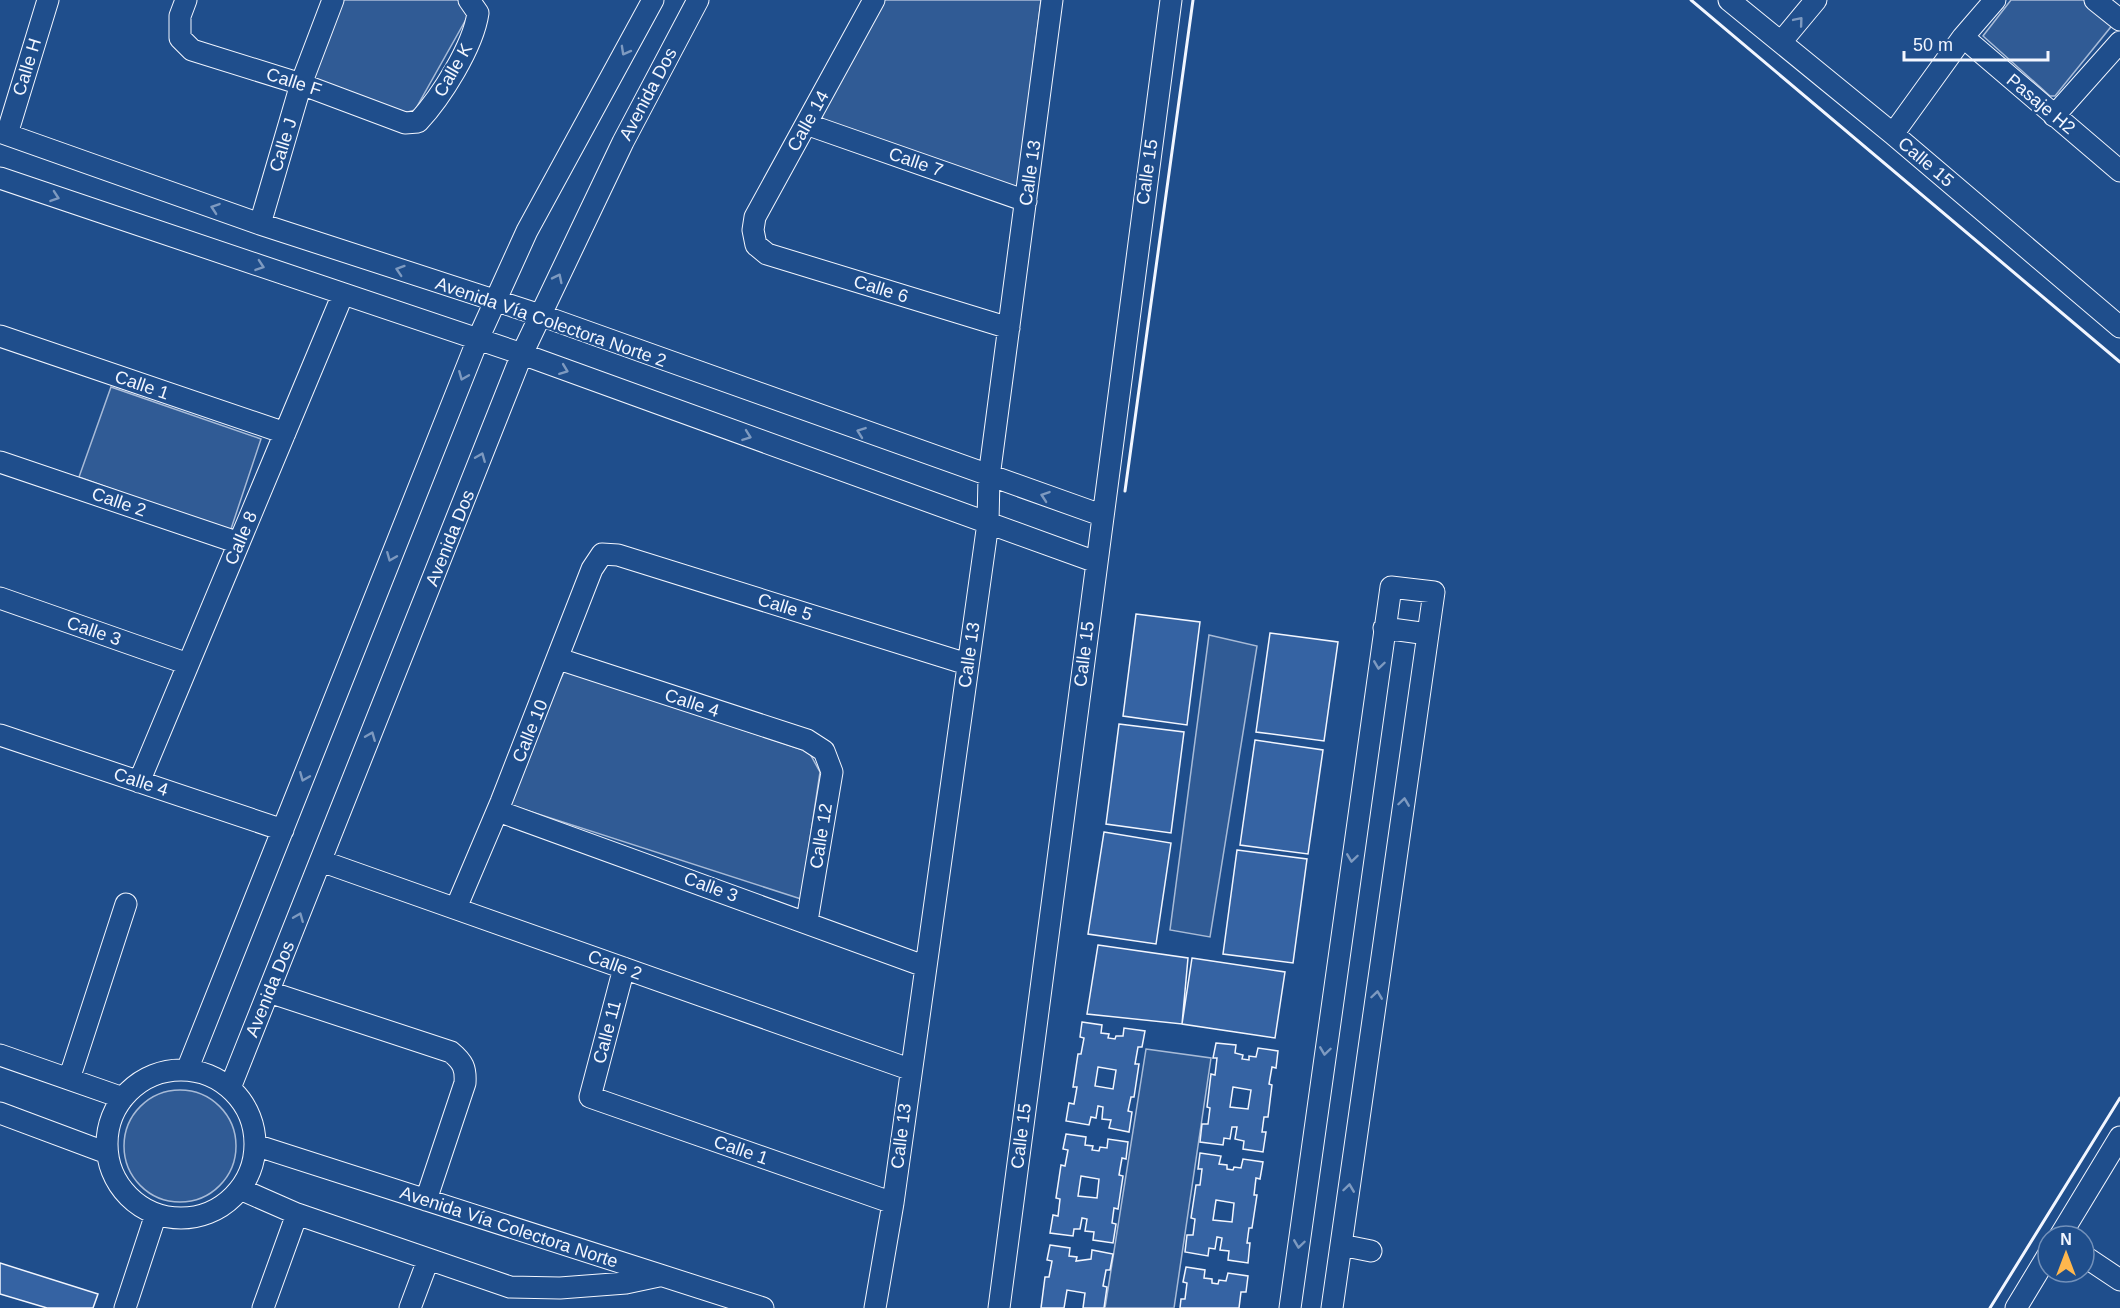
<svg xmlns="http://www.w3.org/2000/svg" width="2120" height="1308" font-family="Helvetica,sans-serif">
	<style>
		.green { fill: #305b95; stroke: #a8bbd7; stroke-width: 1.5 }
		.building { fill: #3563a3; stroke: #f2f6ff; stroke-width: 1.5; fill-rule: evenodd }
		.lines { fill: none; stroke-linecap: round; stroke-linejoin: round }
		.minor-casing { stroke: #f2f6ff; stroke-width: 23 }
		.minor { stroke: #1f4e8c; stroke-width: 21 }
		.wall { stroke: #f2f6ff; stroke-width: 3 }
		.oneway { stroke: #7e9ac0 }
		.labels { text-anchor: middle; stroke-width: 4.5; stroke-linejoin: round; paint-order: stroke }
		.street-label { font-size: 18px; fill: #f2f6ff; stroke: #1f4e8c }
	</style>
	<rect width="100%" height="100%" fill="#1f4e8c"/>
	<path class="green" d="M 341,0 L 462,0 L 469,14 L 415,110 L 404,113 L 315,80 L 314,72 Z
		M 878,0 L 1041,0 L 1018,187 L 1009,189 L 824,122 L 819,108 Z
		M 2011,0 L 2086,0 L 2114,23 L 2055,96 L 2050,96 L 1983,36 Z
		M 111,387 L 261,439 L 230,532 L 79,477 Z
		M 1209,635 L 1257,646 L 1210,937 L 1170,930 Z
		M 565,670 L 809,752 L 820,772 L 801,899 L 501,802 Z
		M 1146,1049 L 1211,1058 L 1174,1308 L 1105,1308 Z
		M124 1146a56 56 0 1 1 112 0a56 56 0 1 1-112 0Z"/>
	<path class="building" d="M 1136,614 L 1200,622 L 1187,725 L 1123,716 Z
		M 1270,633 L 1338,642 L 1324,741 L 1256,732 Z
		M 1119,724 L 1184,732 L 1171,833 L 1106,824 Z
		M 1255,740 L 1323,750 L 1308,854 L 1240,845 Z
		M 1104,832 L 1171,843 L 1156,944 L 1088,934 Z
		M 1237,850 L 1307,859 L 1293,963 L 1223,954 Z
		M 1098,945 L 1188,958 L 1182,1024 L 1087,1014 Z
		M 1192,958 L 1285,972 L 1275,1038 L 1182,1024 Z
		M 1082,1022 L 1102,1025 L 1101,1033 L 1109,1034 L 1108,1038 L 1115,1039 L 1116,1036 L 1123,1036 L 1124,1028 L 1145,1031 L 1142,1047 L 1138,1047 L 1135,1064 L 1139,1064 L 1134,1097 L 1131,1097 L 1128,1111 L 1132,1112 L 1129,1132 L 1109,1128 L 1111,1120 L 1102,1119 L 1103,1107 L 1098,1106 L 1096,1118 L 1091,1117 L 1089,1125 L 1066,1121 L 1069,1103 L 1074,1104 L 1077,1087 L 1073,1087 L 1078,1054 L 1081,1054 L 1084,1038 L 1080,1037 ZM 1098,1067 L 1116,1070 L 1113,1089 L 1095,1086 Z
		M 1216,1043 L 1236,1045 L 1235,1053 L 1243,1055 L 1242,1059 L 1249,1060 L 1249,1056 L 1256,1057 L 1258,1048 L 1278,1051 L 1276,1068 L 1272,1067 L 1269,1084 L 1272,1085 L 1268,1117 L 1264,1117 L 1262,1132 L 1266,1132 L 1263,1152 L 1243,1149 L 1244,1141 L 1235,1139 L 1237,1127 L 1232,1127 L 1230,1139 L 1224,1138 L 1223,1145 L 1200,1142 L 1202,1124 L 1208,1124 L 1210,1108 L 1207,1107 L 1211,1074 L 1215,1075 L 1217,1058 L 1213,1058 ZM 1233,1087 L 1251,1090 L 1248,1109 L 1230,1107 Z
		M 1066,1134 L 1086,1137 L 1085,1145 L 1093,1146 L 1092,1150 L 1099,1151 L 1100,1147 L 1107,1148 L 1108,1139 L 1128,1142 L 1126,1159 L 1122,1158 L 1119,1175 L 1123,1176 L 1118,1209 L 1114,1208 L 1112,1223 L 1116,1224 L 1113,1243 L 1093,1240 L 1094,1232 L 1085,1231 L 1087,1219 L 1082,1218 L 1080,1229 L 1074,1229 L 1073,1236 L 1050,1233 L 1053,1215 L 1058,1216 L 1060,1199 L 1056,1198 L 1061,1165 L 1065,1166 L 1068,1150 L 1063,1149 ZM 1081,1176 L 1099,1179 L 1097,1198 L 1078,1196 Z
		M 1200,1153 L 1221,1156 L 1219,1164 L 1227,1165 L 1227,1169 L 1233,1170 L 1234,1167 L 1241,1168 L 1243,1159 L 1263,1162 L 1260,1179 L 1256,1178 L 1254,1195 L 1257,1195 L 1252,1228 L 1249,1228 L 1247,1243 L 1250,1243 L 1248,1263 L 1228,1260 L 1229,1251 L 1220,1250 L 1222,1238 L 1217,1237 L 1215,1249 L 1209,1248 L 1208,1256 L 1185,1252 L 1187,1235 L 1193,1235 L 1195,1219 L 1191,1218 L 1196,1185 L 1200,1185 L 1202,1169 L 1198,1169 ZM 1216,1200 L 1234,1203 L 1232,1222 L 1213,1220 Z
		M 1050,1245 L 1070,1248 L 1069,1256 L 1077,1257 L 1076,1261 L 1091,1259 L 1092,1250 L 1113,1254 L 1110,1270 L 1106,1270 L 1103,1286 L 1107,1287 L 1104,1308 L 1083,1308 L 1085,1293 L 1067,1290 L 1064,1308 L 1041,1308 L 1045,1277 L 1049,1277 L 1052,1261 L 1047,1260 Z
		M 0,1263 L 98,1294 L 93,1308 L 47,1308 L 0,1294 Z
		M 1186,1267 L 1205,1270 L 1204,1278 L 1212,1279 L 1212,1283 L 1218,1284 L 1219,1280 L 1226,1281 L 1228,1273 L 1248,1276 L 1246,1292 L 1241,1292 L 1239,1308 L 1180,1308 L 1181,1299 L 1185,1299 L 1187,1283 L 1183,1282 Z"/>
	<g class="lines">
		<defs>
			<path id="minor" d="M 186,0 L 180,16 L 180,38 L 192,50 L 301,84 L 405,123 L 418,122 C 441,97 473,47 478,13 L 469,0
				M 874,0 L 755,217 L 753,230 L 756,245 L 767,254 L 1009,328
				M 1729,0 L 1893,134 L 2120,327
				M 2095,0 L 2120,20
				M 1963,37 L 2120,171
				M 1781,42 L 1816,0
				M 2054,116 L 2120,42
				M 806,124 L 1026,201
				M 0,132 L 260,224 L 540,315 L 1101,515
				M 7,134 L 48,0
				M 1893,134 L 1963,37 L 1995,0
				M 0,178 L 522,354 L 1096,562
				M 260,224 L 301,84 L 333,0
				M 0,336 L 285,433
				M 0,462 L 239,543
				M 0,598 L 188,664
				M 1384,628 L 1428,634
				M 559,659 L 807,740 L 824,751 L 832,772 L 807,921
				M 0,735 L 283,830
				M 139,782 L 343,294
				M 498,811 L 924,966
				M 321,861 L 909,1069
				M 456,908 L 501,802 L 592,569 L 602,554 L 618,555 L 967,664
				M 624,968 L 590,1097 L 893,1203
				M 269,992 L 451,1052 C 463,1062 466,1068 465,1083 L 426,1200
				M 0,1055 L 123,1098
				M107 1144a74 74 0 1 1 148 0a74 74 0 1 1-148 0Z
				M 187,1070 L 478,339 L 527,231 L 653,0
				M 69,1079 L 126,904
				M 230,1088 L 522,354 L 623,142 L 698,0
				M 0,1113 L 107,1153
				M 255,1145 L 763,1308
				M 240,1189 L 297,1214 L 510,1287 L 560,1288 L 626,1283 L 659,1276
				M 2060,1236 L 2120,1137
				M 1341,1245 L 1371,1251
				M 2084,1256 L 2120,1280
				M 125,1308 L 156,1214
				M 263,1308 L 297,1214
				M 410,1308 L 428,1260
				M 875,1308 L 893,1203 L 988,523 L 989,477 L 1052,0
				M 999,1308 L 1171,0
				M 1290,1308 L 1391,587 L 1434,592 L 1332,1308
				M 2016,1308 L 2048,1255"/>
		</defs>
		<use href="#minor" class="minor-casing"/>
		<use href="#minor" class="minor"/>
		<path class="wall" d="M 1691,0 L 2120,362
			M 1125,491 L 1193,0
			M 1990,1308 L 2120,1098"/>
	</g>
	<defs><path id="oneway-chevron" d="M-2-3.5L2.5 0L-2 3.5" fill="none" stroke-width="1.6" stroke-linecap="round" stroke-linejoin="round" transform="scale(1.5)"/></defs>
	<g class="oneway">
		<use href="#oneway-chevron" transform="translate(1799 21) rotate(-50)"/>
		<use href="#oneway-chevron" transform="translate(625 51) rotate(119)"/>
		<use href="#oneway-chevron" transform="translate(55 197) rotate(19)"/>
		<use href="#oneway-chevron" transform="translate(215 208) rotate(-161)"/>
		<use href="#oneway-chevron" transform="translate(260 266) rotate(19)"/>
		<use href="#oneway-chevron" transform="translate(400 270) rotate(-162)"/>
		<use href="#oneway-chevron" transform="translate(558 278) rotate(-64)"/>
		<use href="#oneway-chevron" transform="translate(564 370) rotate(21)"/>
		<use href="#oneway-chevron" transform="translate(463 376) rotate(112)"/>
		<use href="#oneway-chevron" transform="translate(861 432) rotate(-160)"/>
		<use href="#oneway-chevron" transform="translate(747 436) rotate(20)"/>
		<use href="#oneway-chevron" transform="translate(481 457) rotate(-68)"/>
		<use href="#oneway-chevron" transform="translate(1045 496) rotate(-161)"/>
		<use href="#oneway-chevron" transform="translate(391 557) rotate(112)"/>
		<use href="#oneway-chevron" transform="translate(1379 665) rotate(98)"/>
		<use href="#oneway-chevron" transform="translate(371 736) rotate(-68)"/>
		<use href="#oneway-chevron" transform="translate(304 777) rotate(112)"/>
		<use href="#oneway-chevron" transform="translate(1404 802) rotate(-82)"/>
		<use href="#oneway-chevron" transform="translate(1352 858) rotate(98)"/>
		<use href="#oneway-chevron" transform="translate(299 917) rotate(-68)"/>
		<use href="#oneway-chevron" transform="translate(1377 995) rotate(-82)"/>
		<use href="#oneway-chevron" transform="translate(1325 1051) rotate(98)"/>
		<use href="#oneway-chevron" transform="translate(1349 1188) rotate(-82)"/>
		<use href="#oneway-chevron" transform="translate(1299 1244) rotate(98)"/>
	</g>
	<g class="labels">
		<g class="street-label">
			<text transform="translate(27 67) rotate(-73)" y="6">Calle H</text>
			<text transform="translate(453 70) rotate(-60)" y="6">Calle K</text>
			<text transform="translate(294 82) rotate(18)" y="6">Calle F</text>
			<text transform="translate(648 94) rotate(-62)" y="6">Avenida Dos</text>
			<text transform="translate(2041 104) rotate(40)" y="6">Pasaje H2</text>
			<text transform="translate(808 121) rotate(-61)" y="6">Calle 14</text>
			<text transform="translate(283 145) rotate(-73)" y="6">Calle J</text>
			<text transform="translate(916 162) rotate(19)" y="6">Calle 7</text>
			<text transform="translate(1926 162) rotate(40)" y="6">Calle 15</text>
			<text transform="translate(1147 172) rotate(-82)" y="6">Calle 15</text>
			<text transform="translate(1030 173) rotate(-82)" y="6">Calle 13</text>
			<text transform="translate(881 289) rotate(17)" y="6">Calle 6</text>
			<text transform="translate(551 322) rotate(19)" y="6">Avenida Vía Colectora Norte 2</text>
			<text transform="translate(142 385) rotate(19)" y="6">Calle 1</text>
			<text transform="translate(119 502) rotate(19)" y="6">Calle 2</text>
			<text transform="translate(241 538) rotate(-67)" y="6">Calle 8</text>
			<text transform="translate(450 538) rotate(-68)" y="6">Avenida Dos</text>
			<text transform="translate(785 607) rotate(17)" y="6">Calle 5</text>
			<text transform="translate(94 631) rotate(19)" y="6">Calle 3</text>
			<text transform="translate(1084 654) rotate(-83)" y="6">Calle 15</text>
			<text transform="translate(969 655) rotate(-82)" y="6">Calle 13</text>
			<text transform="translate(692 703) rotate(18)" y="6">Calle 4</text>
			<text transform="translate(530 731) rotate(-68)" y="6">Calle 10</text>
			<text transform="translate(141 782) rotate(18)" y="6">Calle 4</text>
			<text transform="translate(821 836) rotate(-81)" y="6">Calle 12</text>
			<text transform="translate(711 887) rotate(20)" y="6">Calle 3</text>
			<text transform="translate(615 965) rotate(20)" y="6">Calle 2</text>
			<text transform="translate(270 989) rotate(-68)" y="6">Avenida Dos</text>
			<text transform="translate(607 1032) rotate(-75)" y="6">Calle 11</text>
			<text transform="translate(901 1136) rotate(-83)" y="6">Calle 13</text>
			<text transform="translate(1021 1136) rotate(-83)" y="6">Calle 15</text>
			<text transform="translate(741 1150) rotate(19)" y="6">Calle 1</text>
			<text transform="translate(509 1227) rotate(18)" y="6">Avenida Vía Colectora Norte</text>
		</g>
	</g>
	<g transform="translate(2066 1254)"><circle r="28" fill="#1f4e8c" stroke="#7391ba" stroke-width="1.5"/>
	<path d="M0-4.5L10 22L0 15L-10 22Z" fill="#ffb74d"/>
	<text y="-9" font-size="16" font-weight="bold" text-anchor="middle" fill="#f2f6ff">N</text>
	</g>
	<path d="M1904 51v9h144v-9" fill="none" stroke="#f2f6ff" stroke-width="3"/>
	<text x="1913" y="51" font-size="18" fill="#f2f6ff" stroke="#1f4e8c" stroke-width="4.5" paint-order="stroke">50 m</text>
</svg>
